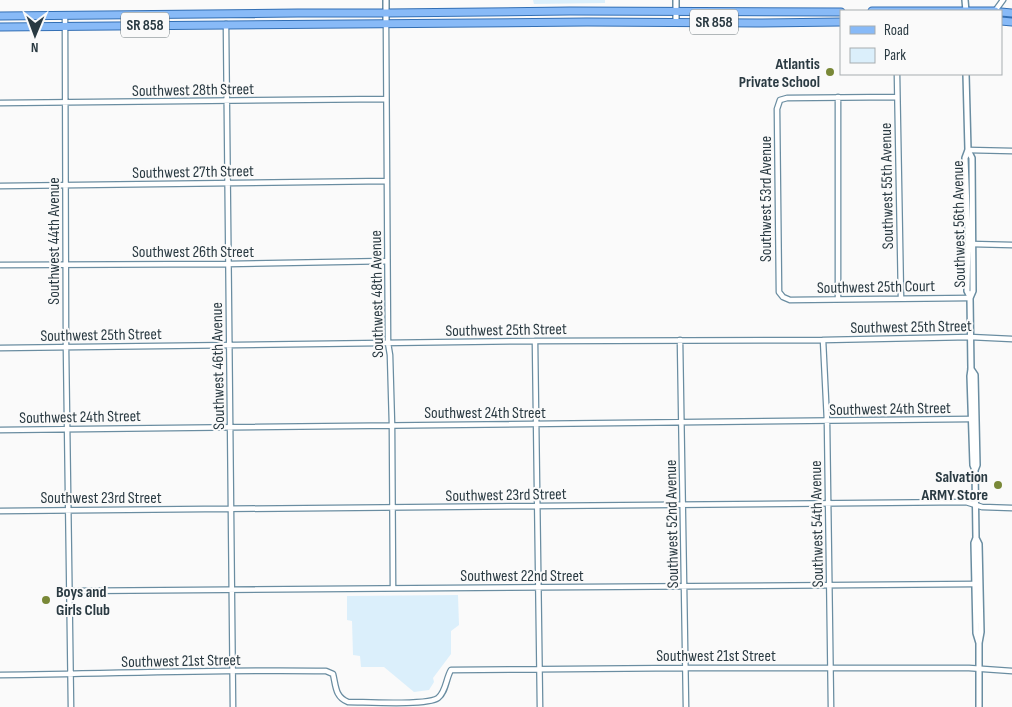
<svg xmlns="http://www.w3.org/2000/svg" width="1012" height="707" font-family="'Sofia Sans Condensed',sans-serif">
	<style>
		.green { fill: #dbeffb }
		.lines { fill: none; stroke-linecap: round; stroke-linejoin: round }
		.minor-casing { stroke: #6a8da1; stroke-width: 7 }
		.tertiary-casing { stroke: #6a8da1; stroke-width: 8 }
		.primary-casing { stroke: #336fb4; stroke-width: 9 }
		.minor { stroke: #fff; stroke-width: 4.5 }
		.tertiary { stroke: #fff; stroke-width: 5 }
		.primary { stroke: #88baf7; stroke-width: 7 }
		.poi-dot { fill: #798837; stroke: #fafafa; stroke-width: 2 }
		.labels { text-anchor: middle; stroke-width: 4; stroke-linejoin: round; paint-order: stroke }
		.shield { fill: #fafafa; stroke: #687479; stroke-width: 1 }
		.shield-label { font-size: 15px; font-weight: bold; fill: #2a3a42 }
		.poi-label { font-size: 16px; font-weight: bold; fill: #2a3a42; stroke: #fafafa; text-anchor: end }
		.street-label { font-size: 16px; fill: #2a3a42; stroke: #fafafa }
	</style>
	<rect width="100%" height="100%" fill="#fafafa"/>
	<path class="green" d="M 533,0 L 605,0 L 605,3 L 534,4 Z
		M 458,595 L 459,625 L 451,631 L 451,654 L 433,678 L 434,682 L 429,690 L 414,692 L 384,667 L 361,667 L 360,656 L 353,655 L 352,621 L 347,620 L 347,596 Z"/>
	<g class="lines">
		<defs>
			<path id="minor" d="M 995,11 L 1003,0
				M 65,16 L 66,347 L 71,707
				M 386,23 L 388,343 L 390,355 L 392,425 L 393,588
				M 226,24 L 233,707
				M 897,74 L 901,298
				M 838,97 L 838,299
				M 897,97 L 787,98 L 780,100 L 777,109 L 779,292 L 783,297 L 790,300 L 970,298
				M 0,103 L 386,99
				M 968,150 L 1012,151
				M 0,186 L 387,181
				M 971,244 L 1012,245
				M 0,265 L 228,264 L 387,261
				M 680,340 L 686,707
				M 823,340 L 827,421 L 831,707
				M 535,341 L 540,707
				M 0,348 L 535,341 L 823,340 L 970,337 L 1012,339
				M 0,430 L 971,419
				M 0,511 L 966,502 L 982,507 L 1012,508
				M 69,591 L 975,584
				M 0,675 C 109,674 218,669 326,671 L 333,674 C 336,686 335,697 348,702 C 365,702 427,706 438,698 C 446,692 446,678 451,670 L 685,668 L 969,668 L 1012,671"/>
			<path id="tertiary" d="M 386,0 L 386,23
				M 965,0 L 966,11
				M 676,22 L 676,0
				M 966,74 L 968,150 L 965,158 L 968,234 L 967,291 L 970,297
				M 968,150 L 972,158 L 973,291 L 970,298 L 971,369 L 970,376 L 973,465 L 975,470
				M 971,369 L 975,375 L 977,465 L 975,470 L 976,538 L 974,543 L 976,633 L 979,643
				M 976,538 L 979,544 L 981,632 L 979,643 L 979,707"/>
			<path id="primary" d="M 872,11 L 995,11
				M 1001,12 L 1012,13
				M 0,16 L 298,13 L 386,13 L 570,11 L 841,12
				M 1001,21 L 1012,22
				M 0,27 L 587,22 L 757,23 L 841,22"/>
		</defs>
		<use href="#minor" class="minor-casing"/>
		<use href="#tertiary" class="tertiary-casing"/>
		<use href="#primary" class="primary-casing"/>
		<use href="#minor" class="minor"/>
		<use href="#tertiary" class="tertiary"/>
		<use href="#primary" class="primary"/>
	</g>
	<g class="poi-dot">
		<circle cx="830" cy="72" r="5"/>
		<circle cx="998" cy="485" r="5"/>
		<circle cx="46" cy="600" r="5"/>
	</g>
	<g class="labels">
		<g class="shield">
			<rect x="690" y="9.5" width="48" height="25" rx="4"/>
			<rect x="121" y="12.5" width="48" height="25" rx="4"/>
		</g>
		<g class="shield-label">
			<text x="714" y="27">SR 858</text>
			<text x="145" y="30">SR 858</text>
		</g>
		<g class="poi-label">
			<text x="820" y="69">Atlantis<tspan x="820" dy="18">Private School</tspan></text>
			<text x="988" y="482">Salvation<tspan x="988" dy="18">ARMY Store</tspan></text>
			<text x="56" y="597" text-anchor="start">Boys and<tspan x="56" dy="18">Girls Club</tspan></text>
		</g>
		<g class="street-label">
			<text transform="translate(193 89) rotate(-1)" y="6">Southwest 28th Street</text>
			<text transform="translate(193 171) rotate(-1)" y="6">Southwest 27th Street</text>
			<text transform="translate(886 186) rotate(-91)" y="6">Southwest 55th Avenue</text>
			<text transform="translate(765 199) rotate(-90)" y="6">Southwest 53rd Avenue</text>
			<text transform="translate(958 224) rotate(-91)" y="6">Southwest 56th Avenue</text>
			<text transform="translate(53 241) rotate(-90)" y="6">Southwest 44th Avenue</text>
			<text x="193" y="257">Southwest 26th Street</text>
			<text transform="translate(876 286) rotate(-1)" y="6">Southwest 25th Court</text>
			<text transform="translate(376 294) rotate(-91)" y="6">Southwest 48th Avenue</text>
			<text transform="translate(911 326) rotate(-1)" y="6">Southwest 25th Street</text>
			<text transform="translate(506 329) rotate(-1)" y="6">Southwest 25th Street</text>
			<text transform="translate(101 334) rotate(-1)" y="6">Southwest 25th Street</text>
			<text transform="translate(217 366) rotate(-91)" y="6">Southwest 46th Avenue</text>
			<text transform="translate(890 408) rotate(-1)" y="6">Southwest 24th Street</text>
			<text x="485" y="418">Southwest 24th Street</text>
			<text transform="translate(80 416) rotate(-1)" y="6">Southwest 24th Street</text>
			<text transform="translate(506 494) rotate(-1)" y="6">Southwest 23rd Street</text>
			<text x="101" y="503">Southwest 23rd Street</text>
			<text transform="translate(671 524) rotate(-91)" y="6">Southwest 52nd Avenue</text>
			<text transform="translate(816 524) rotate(-91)" y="6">Southwest 54th Avenue</text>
			<text x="522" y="581">Southwest 22nd Street</text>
			<text x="716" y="661">Southwest 21st Street</text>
			<text transform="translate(181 660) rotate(-1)" y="6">Southwest 21st Street</text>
		</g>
	</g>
	<rect x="840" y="10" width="162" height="65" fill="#fafafa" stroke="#a7adb0"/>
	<rect x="850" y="26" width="25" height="8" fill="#88baf7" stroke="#a7adb0"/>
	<text x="884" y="35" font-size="15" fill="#2a3a42">Road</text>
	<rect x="850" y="48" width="25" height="15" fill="#dbeffb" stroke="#a7adb0"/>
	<text x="884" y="60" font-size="15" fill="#2a3a42">Park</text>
	<g transform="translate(35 35) rotate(181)" stroke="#fafafa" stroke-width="4" paint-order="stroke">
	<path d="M0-4L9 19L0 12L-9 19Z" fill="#2a3a42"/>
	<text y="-8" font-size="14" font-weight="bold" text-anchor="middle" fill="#2a3a42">N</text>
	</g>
</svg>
